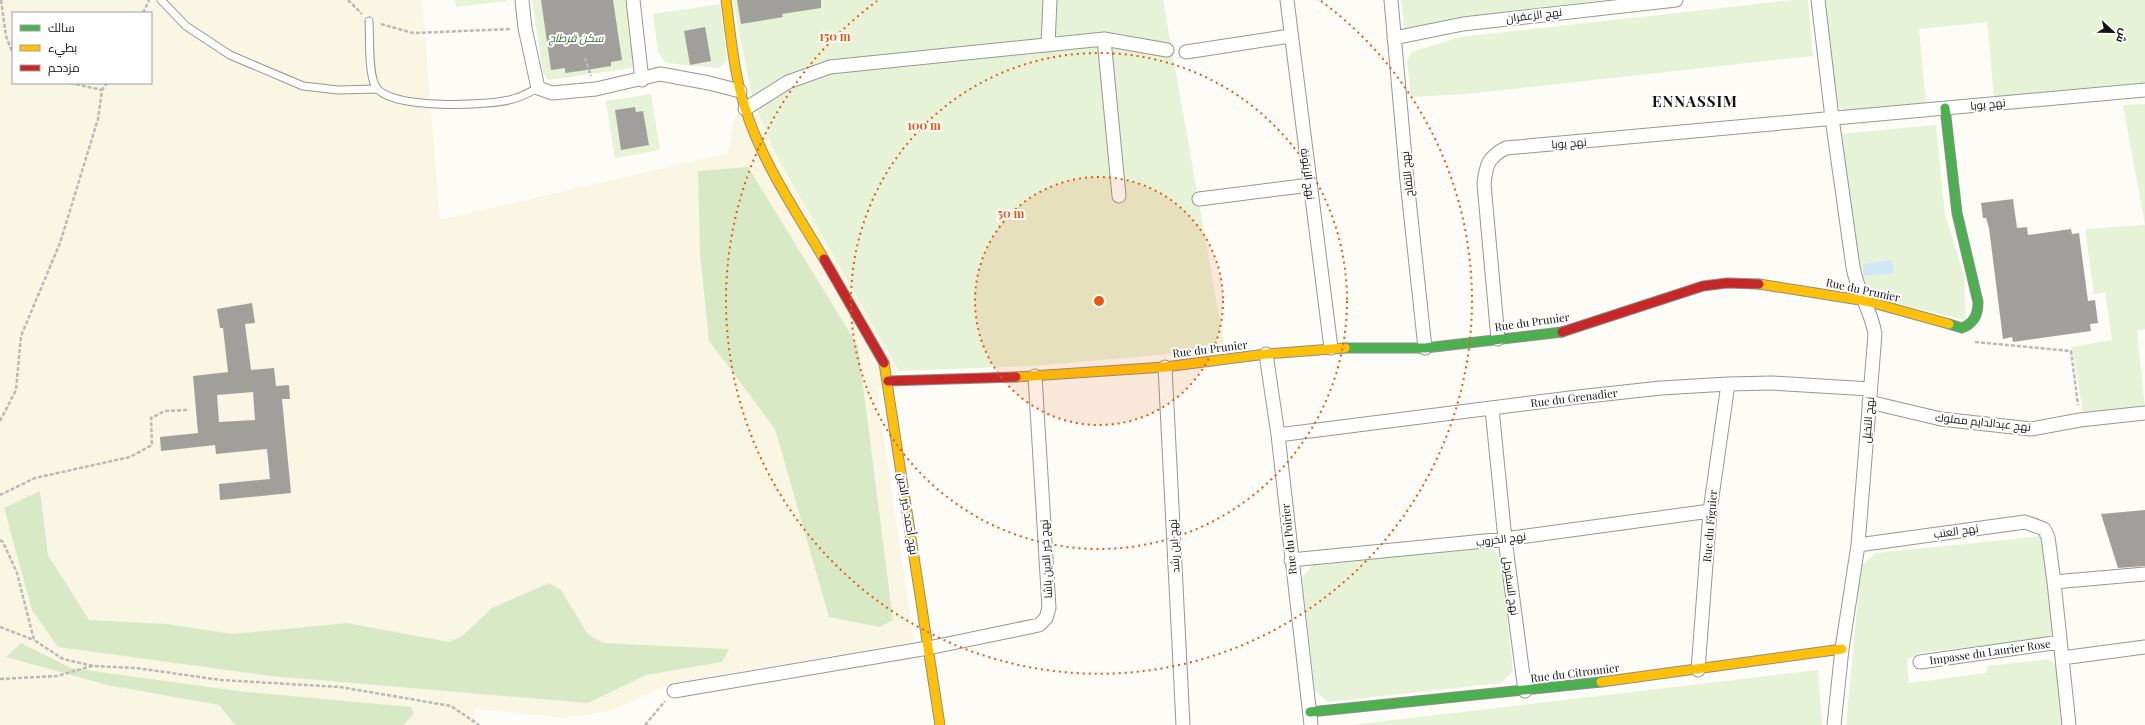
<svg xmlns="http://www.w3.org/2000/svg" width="2145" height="725" font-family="'Playfair Display',Cairo,serif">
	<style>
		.farmland { fill: #f9f7e4; fill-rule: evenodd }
		.green { fill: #e7f3d7 }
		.forest { fill: #d8eac5 }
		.water { fill: #cde8f7 }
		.building { fill: #a19f9c; fill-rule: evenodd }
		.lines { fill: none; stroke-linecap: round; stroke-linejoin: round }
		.lane-casing { stroke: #979795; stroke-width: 9 }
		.street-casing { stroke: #979795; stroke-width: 15 }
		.fast-casing { stroke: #8e8d8b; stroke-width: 11 }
		.slow-casing { stroke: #8e8d8b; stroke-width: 11 }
		.jam-casing { stroke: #8e8d8b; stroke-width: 11 }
		.path { stroke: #b9b9b8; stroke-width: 2.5; stroke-dasharray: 4 2; stroke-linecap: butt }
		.lane { stroke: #fffffe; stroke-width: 7 }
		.street { stroke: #fffffe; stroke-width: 13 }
		.fast { stroke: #4caf50; stroke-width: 9 }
		.slow { stroke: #ffc107; stroke-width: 9 }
		.jam { stroke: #c62828; stroke-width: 9 }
		.ring { fill: none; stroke: #e8590c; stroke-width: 2; stroke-dasharray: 2 4 }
		.labels { text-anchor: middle; stroke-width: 4; stroke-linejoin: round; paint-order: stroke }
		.street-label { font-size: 11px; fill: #111; stroke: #fff }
		.park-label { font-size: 11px; font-style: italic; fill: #2f6b1f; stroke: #fff }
		.district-label { font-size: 15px; font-weight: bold; letter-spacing: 1px; fill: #111; stroke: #fff }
		.centre { fill: #e8590c; stroke: #fff; stroke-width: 2 }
		.ring-label { font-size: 12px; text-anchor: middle; font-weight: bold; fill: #e8590c; stroke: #fff; stroke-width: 4; stroke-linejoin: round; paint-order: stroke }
	</style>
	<rect width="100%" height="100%" fill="#fdfcf7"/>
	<path class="farmland" d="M 0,0 L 422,0 L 440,220 L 728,153 L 734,119 L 752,97 L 776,155 L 899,371 L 879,387 L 879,407 L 914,642 L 672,683 L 611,711 L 565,718 L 475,709 L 476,725 L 0,725 ZM 13,13 L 151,13 L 151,83 L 13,83 Z"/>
	<path class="green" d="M 455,0 L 507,0 L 507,1 L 456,7 Z
		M 532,0 L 630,0 L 639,63 L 631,68 L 548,80 L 543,73 Z
		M 733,0 L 1163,0 L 1225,349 L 1034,366 L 899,371 L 776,155 L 752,97 Z
		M 1401,0 L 1603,0 L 1454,18 L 1405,34 Z
		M 1794,0 L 1808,0 L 1813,56 L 1466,94 L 1411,97 L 1407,60 L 1412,52 L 1460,37 Z
		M 1825,0 L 2145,0 L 2145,82 L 1994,97 L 1987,22 L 1919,29 L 1926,104 L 1846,112 L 1834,102 Z
		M 720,4 L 727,60 L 719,68 L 666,63 L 658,52 L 653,14 Z
		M 651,94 L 660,150 L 615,158 L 606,101 Z
		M 2145,104 L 2145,329 L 2137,331 L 2145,408 L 2084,417 L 2072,347 L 2112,340 L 2105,292 L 2094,295 L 2085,229 L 2145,225 L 2123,105 Z
		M 1936,125 L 1945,215 L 1964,275 L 1966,320 L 1864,296 L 1848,200 L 1841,134 Z
		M 2043,536 L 2053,638 L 1917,653 L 1917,657 L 1909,658 L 1907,661 L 1909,683 L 1986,673 L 1988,666 L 2049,659 L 2057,667 L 2063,725 L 1846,725 L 1861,566 L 1876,553 Z
		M 1491,548 L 1501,557 L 1513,671 L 1501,683 L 1328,702 L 1315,691 L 1302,578 L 1313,565 Z
		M 1818,670 L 1822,725 L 1351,725 Z"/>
	<path class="forest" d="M 748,167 L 858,346 L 893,620 L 880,627 L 829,617 L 775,429 L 709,341 L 700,254 L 698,171 Z
		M 40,491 L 48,555 L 89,620 L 166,624 L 233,634 L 347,623 L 449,642 L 462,636 L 492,608 L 549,583 L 561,590 L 588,634 L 603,643 L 729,649 L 722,662 L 646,675 L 588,703 L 270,676 L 58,647 L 32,610 L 4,508 Z
		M 21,643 L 71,668 L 238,691 L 411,707 L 414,714 L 403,725 L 235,725 L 219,705 L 107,685 L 6,657 Z"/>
	<path class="water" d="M 1892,260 L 1893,273 L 1864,276 L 1863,264 Z"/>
	<path class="building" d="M 541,0 L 613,0 L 622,60 L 611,62 L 611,66 L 580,71 L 565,73 L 565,68 L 551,70 Z
		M 737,0 L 821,0 L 821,8 L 782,14 L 783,17 L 741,24 Z
		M 705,27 L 711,61 L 690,65 L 684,31 Z
		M 635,107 L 636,112 L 643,111 L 649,145 L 621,150 L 615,110 Z
		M 2013,199 L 2017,228 L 2027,227 L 2028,235 L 2071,229 L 2072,234 L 2079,233 L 2088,301 L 2095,300 L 2098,323 L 2090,324 L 2091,331 L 2013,342 L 2012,337 L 2003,339 L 1989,228 L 1986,218 L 1983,218 L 1981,203 Z
		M 252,303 L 255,323 L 245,324 L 251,370 L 274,368 L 276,386 L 289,385 L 290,399 L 282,399 L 291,493 L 220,500 L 219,484 L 270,479 L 267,449 L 216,454 L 215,445 L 161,451 L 160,437 L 198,433 L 193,376 L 228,372 L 223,328 L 220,328 L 217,309 ZM 253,392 L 255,420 L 219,422 L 217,395 Z
		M 2145,510 L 2145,566 L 2118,568 L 2101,514 Z"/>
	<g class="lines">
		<defs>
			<path id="lane" d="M 161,0 L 186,26 L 230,55 L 303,86 L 338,90 L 377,89
				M 369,21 C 370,37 368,75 376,87 C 390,110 489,106 513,99 C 521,97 530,92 538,88"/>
			<path id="street" d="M 522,0 L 525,28 L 538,88 L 552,93 L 596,89 L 660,74 L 709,83 L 740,91
				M 633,0 L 642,80
				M 1287,0 L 1331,348
				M 1391,0 L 1407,181 L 1425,348
				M 1818,0 L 1832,118 L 1853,267 C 1857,292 1871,309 1875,334 L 1858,545 L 1842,649 L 1834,725
				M 1394,38 L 1463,24 L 1676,0
				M 1104,39 L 1119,196
				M 1048,45 L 1050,0
				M 1186,52 L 1290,36
				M 745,109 L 788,82 L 830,67 L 1104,39 L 1167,50
				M 1199,199 L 1310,185
				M 1498,339 L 1484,184 C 1486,165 1488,157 1506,148 L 2145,90
				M 1266,354 L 1278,435 L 1311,725
				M 1165,367 L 1183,725
				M 1869,402 L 1941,419 L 2031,429 L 2080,420 L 2145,413
				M 1492,409 L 1505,539 L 1525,691
				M 1278,435 L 1578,397 L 1661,388 L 1728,384 L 1772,383 L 1870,389
				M 1858,545 L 2025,522 L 2044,529 L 2048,537 L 2054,582 L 2069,725
				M 1291,560 L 1505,539 L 1710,511
				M 2054,582 L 2145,574
				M 2062,658 L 2145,647
				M 1920,662 L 2060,642
				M 1698,670 L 1710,511 L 1728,384
				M 674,691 L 928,648 L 1039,625 L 1046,618 L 1049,608 L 1035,376"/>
			<path id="fast" d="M 1945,108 L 1957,213 L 1978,302 C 1978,315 1974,323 1962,328 L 1949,324
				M 1345,348 L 1425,348 L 1562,332
				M 1310,712 L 1601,682"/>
			<path id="slow" d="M 726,0 C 731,36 734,74 745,108 C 762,162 795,210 824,259
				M 1759,284 L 1866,301 L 1949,324
				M 884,363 L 940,725
				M 1016,377 L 1165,367 L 1266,354 L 1345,348
				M 1601,682 L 1842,649"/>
			<path id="jam" d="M 824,259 L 884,363
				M 1562,332 L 1703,286 L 1727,283 L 1759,284
				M 888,381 L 1016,377"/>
		</defs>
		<use href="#lane" class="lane-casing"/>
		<use href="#street" class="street-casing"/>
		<use href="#fast" class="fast-casing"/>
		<use href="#slow" class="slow-casing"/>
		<use href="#jam" class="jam-casing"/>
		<path class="path" d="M 1,0 L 6,36 L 13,54
			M 348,0 L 362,14
			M 143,13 L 149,0
			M 381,24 L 413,33 L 511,29
			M 585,58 L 591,76
			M 70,83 L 102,90
			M 1975,342 L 2071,351 L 2078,405
			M 0,421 L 16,390 L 21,336 L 60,243 L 98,119 L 102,90 L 107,83
			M 0,495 L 35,478 L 130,457 L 152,445 L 151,418 L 165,411 L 187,410
			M 0,540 L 3,542 L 17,573 L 34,640 L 63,659 L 93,666 L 136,668 L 221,680 L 340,687 L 451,706 L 479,725
			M 0,627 L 34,640
			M 0,679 L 57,676 L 92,666
			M 645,725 L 665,701"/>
		<use href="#lane" class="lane"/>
		<use href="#street" class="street"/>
		<use href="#fast" class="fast"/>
		<use href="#slow" class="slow"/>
		<use href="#jam" class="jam"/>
	</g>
	<circle cx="1099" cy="301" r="124" fill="#e8590c" fill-opacity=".12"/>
	<g class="ring">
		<circle cx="1099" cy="301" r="124"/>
		<circle cx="1099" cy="301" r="248"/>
		<path d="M1321 1A373 373 0 1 1 877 1"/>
	</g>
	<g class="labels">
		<g class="street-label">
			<text transform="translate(1534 15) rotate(-7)" y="4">نهج الزعفران</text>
			<text transform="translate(1988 104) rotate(-6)" y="4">نهج يوبا</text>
			<text transform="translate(1569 143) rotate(-5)" y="4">نهج يوبا</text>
			<text transform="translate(1308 174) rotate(83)" y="4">نهج الزيتونة</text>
			<text transform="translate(1407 174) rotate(-96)" y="4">نهج التفاح</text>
			<text transform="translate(1863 290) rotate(12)" y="4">Rue du Prunier</text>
			<text transform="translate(1532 322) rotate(-8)" y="4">Rue du Prunier</text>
			<text transform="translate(1210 349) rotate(-7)" y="4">Rue du Prunier</text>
			<text transform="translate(1574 398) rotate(-7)" y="4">Rue du Grenadier</text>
			<text transform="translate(1868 420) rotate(-85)" y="4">نهج النخيل</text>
			<text transform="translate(1983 422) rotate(6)" y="4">نهج عبدالدايم مملوك</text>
			<text transform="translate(908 514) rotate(81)" y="4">نهج أحمد خير الدين</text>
			<text transform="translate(1710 526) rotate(-85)" y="4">Rue du Figuier</text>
			<text transform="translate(1956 531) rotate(-8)" y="4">نهج العنب</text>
			<text transform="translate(1289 539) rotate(-96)" y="4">Rue du Poirier</text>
			<text transform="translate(1501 539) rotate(-7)" y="4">نهج الخروب</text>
			<text transform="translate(1174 546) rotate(-93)" y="4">نهج ابن رشد</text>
			<text transform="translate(1046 559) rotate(-93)" y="4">نهج خير الدين باشا</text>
			<text transform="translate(1511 586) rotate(82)" y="4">نهج السفرجل</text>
			<text transform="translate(1990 652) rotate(-8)" y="4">Impasse du Laurier Rose</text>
			<text transform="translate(1575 673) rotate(-7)" y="4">Rue du Citronnier</text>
		</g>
		<g class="park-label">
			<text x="576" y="42">سكن قرطاج</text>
		</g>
		<g class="district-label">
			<text x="1695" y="107">ENNASSIM</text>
		</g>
	</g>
	<circle cx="1099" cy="301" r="6" class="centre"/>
	<g class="ring-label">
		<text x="835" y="41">150 m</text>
		<text x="924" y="130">100 m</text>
		<text x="1011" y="218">50 m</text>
	</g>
	<rect x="12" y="12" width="140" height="72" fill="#ffffff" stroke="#a0a0a0"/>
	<rect x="20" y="25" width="20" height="6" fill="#4caf50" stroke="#a0a0a0"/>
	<text x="48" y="32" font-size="12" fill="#111111">سالك</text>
	<rect x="20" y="45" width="20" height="6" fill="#ffc107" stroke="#a0a0a0"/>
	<text x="48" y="52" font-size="12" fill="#111111">بطيء</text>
	<rect x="20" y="65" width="20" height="6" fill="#c62828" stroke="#a0a0a0"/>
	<text x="48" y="72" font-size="12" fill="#111111">مزدحم</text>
	<g transform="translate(2113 32) rotate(112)" stroke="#ffffff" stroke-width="3" paint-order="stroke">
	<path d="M0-3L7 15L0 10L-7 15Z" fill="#111111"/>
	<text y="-6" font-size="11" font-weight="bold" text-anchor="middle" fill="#111111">ش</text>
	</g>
</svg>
